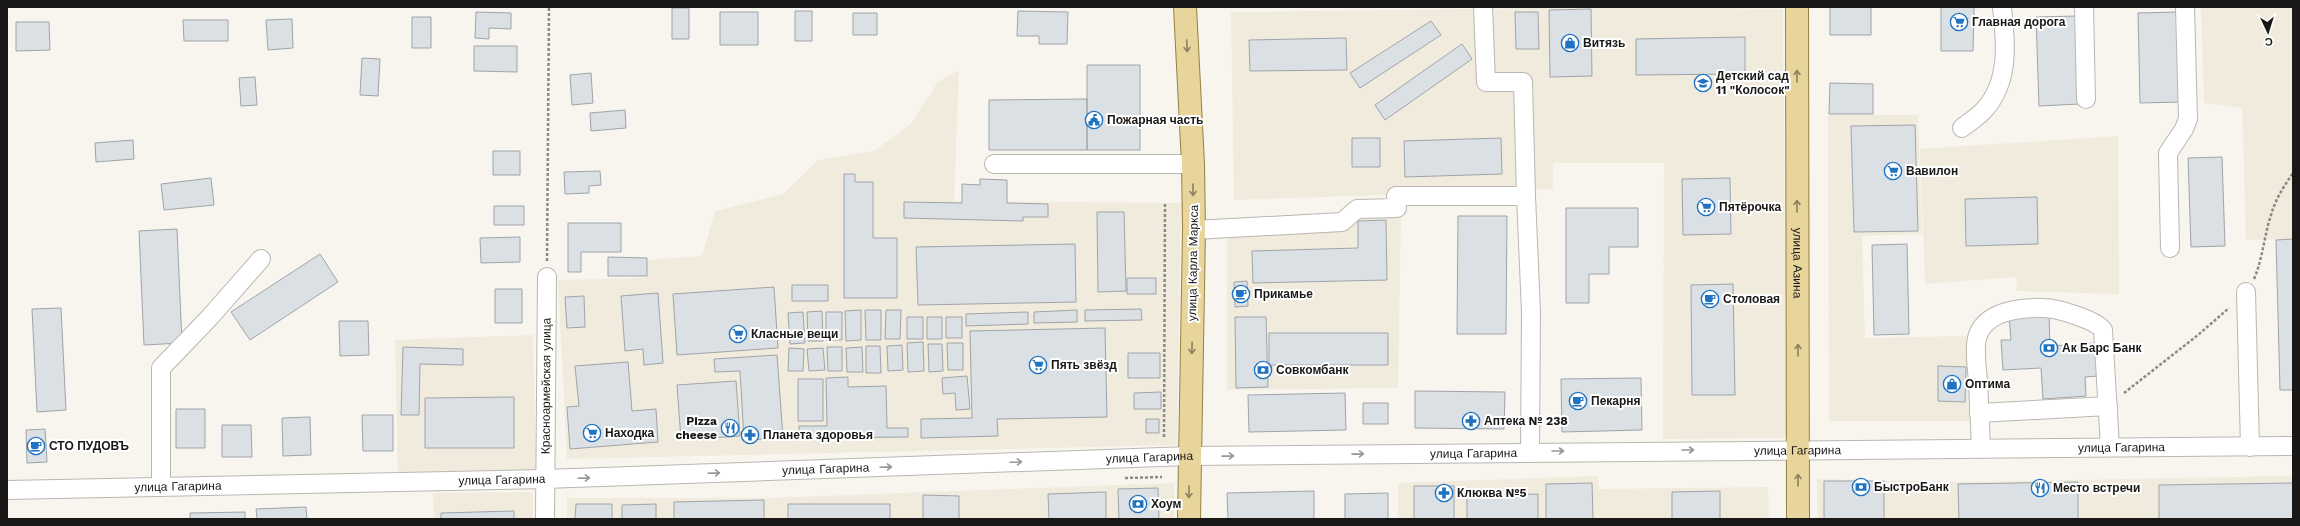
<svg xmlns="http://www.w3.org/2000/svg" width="2300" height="526" font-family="'Work Sans',sans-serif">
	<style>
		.built { fill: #f0ebdd }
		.building { fill: #dbe0e5; stroke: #9fa4a9 }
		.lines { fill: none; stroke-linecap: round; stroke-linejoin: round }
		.minor-casing { stroke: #bab7b1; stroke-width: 20 }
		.major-casing { stroke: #958142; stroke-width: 24 }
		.path { stroke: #8b8985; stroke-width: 2.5; stroke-dasharray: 3 2; stroke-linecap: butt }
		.minor { stroke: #fff; stroke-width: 18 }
		.major { stroke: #e8d59c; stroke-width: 22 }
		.oneway { stroke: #8b8060 }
		.oneway2 { stroke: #989796 }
		.labels { text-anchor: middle; stroke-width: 4; stroke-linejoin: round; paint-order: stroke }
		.poi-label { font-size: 12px; font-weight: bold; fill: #191816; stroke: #fff; text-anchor: start }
		.street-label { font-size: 12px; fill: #191816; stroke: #fff }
	</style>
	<rect width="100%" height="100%" fill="#f8f5ef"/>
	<path class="built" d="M 1623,7 L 1783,9 L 1786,438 L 1663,439 L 1664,163 L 1553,163 L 1553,189 L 1234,200 L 1231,12 Z
		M 2201,7 L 2293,7 L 2293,239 L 2246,240 L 2242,108 L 2204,103 Z
		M 959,70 L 954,201 L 1181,203 L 1177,445 L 567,459 L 558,280 L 646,278 L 647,260 L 702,256 L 715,211 L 783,194 L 818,160 L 874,151 L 911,124 L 937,83 Z
		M 1828,115 L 1918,115 L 1922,234 L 1862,236 L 1865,338 L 1968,336 L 1972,421 L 1829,421 Z
		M 2118,136 L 2119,294 L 2016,291 L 2017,277 L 1925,284 L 1920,149 Z
		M 1401,214 L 1398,388 L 1227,390 L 1227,219 Z
		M 533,335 L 536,471 L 398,472 L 395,340 Z
		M 1598,476 L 1599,489 L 1768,487 L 1769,519 L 1398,519 L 1398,483 Z
		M 2293,476 L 2293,519 L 1818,519 L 1817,479 L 1959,482 Z
		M 1174,483 L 1174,519 L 567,519 L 567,498 L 767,498 Z
		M 533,492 L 533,519 L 434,519 L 433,493 Z"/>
	<path class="building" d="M 1830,7 L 1871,7 L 1871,35 L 1830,35 Z
		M 1941,7 L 1974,7 L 1973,51 L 1941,51 Z
		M 672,8 L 689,8 L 689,39 L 672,39 Z
		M 1591,9 L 1592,76 L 1550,77 L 1549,10 Z
		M 795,11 L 812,11 L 812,41 L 795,41 Z
		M 1018,11 L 1068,12 L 1067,44 L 1039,44 L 1039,36 L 1017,36 Z
		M 476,12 L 511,13 L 511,29 L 489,28 L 489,39 L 475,38 Z
		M 720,12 L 758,12 L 758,45 L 720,45 Z
		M 1515,12 L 1538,12 L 1539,49 L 1516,49 Z
		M 2178,12 L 2180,102 L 2140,103 L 2138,13 Z
		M 853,13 L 877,13 L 877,35 L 853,35 Z
		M 2077,16 L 2080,104 L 2039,106 L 2036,17 Z
		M 412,17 L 431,17 L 431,48 L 412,48 Z
		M 292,19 L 293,48 L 268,50 L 266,20 Z
		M 183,20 L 228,20 L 228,41 L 184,41 Z
		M 1431,21 L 1441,35 L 1360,88 L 1350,73 Z
		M 16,22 L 49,22 L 50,50 L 16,51 Z
		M 1745,37 L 1745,74 L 1636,75 L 1636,39 Z
		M 1346,38 L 1347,70 L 1250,71 L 1249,40 Z
		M 1462,44 L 1472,59 L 1385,120 L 1375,105 Z
		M 474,46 L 517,46 L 517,72 L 474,71 Z
		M 362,58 L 380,59 L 378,96 L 360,95 Z
		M 1087,65 L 1140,65 L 1140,150 L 1087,150 Z
		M 591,73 L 593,103 L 572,105 L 570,75 Z
		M 255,77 L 257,105 L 241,106 L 239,78 Z
		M 1830,83 L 1873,84 L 1873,114 L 1829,114 Z
		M 1087,99 L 1087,150 L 989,150 L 989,100 Z
		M 625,110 L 626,128 L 591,131 L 590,113 Z
		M 1915,125 L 1918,231 L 1854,232 L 1851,126 Z
		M 1352,138 L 1380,138 L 1380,167 L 1352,167 Z
		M 1501,138 L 1502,174 L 1405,177 L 1404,141 Z
		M 133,140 L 134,159 L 96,162 L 95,143 Z
		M 493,151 L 520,151 L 520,175 L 493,175 Z
		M 2222,157 L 2225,246 L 2191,247 L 2188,158 Z
		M 600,171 L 601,185 L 589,186 L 589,193 L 565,194 L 564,172 Z
		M 844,174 L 855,174 L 855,182 L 873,182 L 873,238 L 897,238 L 897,298 L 844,298 Z
		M 211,178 L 214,205 L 164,210 L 161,184 Z
		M 1730,178 L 1731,234 L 1683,235 L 1682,179 Z
		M 980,179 L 1007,180 L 1007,203 L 1048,204 L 1048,217 L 1023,217 L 1023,221 L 904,218 L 904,202 L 962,203 L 962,184 L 980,185 Z
		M 2037,197 L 2038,244 L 1966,246 L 1965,199 Z
		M 494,206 L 524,206 L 524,225 L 494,225 Z
		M 1566,208 L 1638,208 L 1638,247 L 1609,247 L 1609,274 L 1589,274 L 1589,303 L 1566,303 Z
		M 1097,212 L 1124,212 L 1126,291 L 1098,292 Z
		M 1458,216 L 1507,216 L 1506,334 L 1457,334 Z
		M 1386,220 L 1387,280 L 1253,283 L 1252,251 L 1358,248 L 1358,221 Z
		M 568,223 L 621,223 L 621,252 L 581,252 L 581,272 L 568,272 Z
		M 177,229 L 182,343 L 144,345 L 139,231 Z
		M 520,237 L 520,262 L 481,263 L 480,238 Z
		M 2293,239 L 2293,390 L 2280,390 L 2276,240 Z
		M 1075,244 L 1076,302 L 918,305 L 916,247 Z
		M 1907,244 L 1909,334 L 1874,335 L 1872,245 Z
		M 320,254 L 338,282 L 250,340 L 231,312 Z
		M 608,257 L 647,258 L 647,276 L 608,276 Z
		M 1127,278 L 1156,278 L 1156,294 L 1127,294 Z
		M 1247,281 L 1248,306 L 1235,307 L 1234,282 Z
		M 1733,284 L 1735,395 L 1692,395 L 1691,285 Z
		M 792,285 L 828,285 L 828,301 L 792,301 Z
		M 774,287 L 778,348 L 677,355 L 673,294 Z
		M 495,289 L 522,289 L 522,323 L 495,323 Z
		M 658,293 L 663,363 L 644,365 L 643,349 L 625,351 L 621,296 Z
		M 584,296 L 585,327 L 567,328 L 565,297 Z
		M 61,308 L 66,410 L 37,412 L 32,309 Z
		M 1141,309 L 1142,320 L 1085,321 L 1085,310 Z
		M 861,310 L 861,340 L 846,341 L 845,311 Z
		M 865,310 L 881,310 L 881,340 L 866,340 Z
		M 886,310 L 901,310 L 900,339 L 885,339 Z
		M 1077,310 L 1077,322 L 1034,323 L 1034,312 Z
		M 822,311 L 823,341 L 808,341 L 807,312 Z
		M 803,312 L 805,343 L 790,344 L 788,313 Z
		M 826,312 L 842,312 L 842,340 L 826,340 Z
		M 1028,312 L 1028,324 L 966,326 L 966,314 Z
		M 2049,314 L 2050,346 L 2096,343 L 2098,376 L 2085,377 L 2086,396 L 2043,399 L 2041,368 L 2003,370 L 2001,340 L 2011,340 L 2009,316 Z
		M 907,317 L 923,317 L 923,339 L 907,339 Z
		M 927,317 L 942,317 L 942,339 L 927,339 Z
		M 946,317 L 962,317 L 962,338 L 946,338 Z
		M 1235,317 L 1266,317 L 1268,387 L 1236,388 Z
		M 339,321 L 368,321 L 369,355 L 340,356 Z
		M 1105,328 L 1107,417 L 997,419 L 998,436 L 921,438 L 921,419 L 972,418 L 970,331 Z
		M 1269,333 L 1388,333 L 1388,365 L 1269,365 Z
		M 923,342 L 924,371 L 908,372 L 907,343 Z
		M 947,343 L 963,343 L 963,370 L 948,370 Z
		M 928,344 L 942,344 L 943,371 L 929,372 Z
		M 902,345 L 903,370 L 888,371 L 887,346 Z
		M 866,346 L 880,346 L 881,373 L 866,373 Z
		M 403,347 L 463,349 L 463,365 L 420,364 L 419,415 L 401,415 Z
		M 827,347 L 842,347 L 842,371 L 828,371 Z
		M 862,347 L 863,372 L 847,372 L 846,348 Z
		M 789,348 L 804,349 L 803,371 L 788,371 Z
		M 823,348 L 825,370 L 809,371 L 807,349 Z
		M 1128,353 L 1160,353 L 1160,378 L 1128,378 Z
		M 777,355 L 783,438 L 744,440 L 740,371 L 715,372 L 714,359 Z
		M 628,362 L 632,411 L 656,409 L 658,442 L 570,449 L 567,407 L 579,406 L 575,366 Z
		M 1938,366 L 1966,367 L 1965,402 L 1938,401 Z
		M 967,376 L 970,409 L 956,410 L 955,393 L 943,394 L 942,378 Z
		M 848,377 L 848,387 L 886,386 L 887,428 L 908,428 L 908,437 L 799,438 L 799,426 L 827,426 L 826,378 Z
		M 1641,378 L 1642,430 L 1562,432 L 1561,379 Z
		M 798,379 L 823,379 L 823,421 L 798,421 Z
		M 736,381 L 740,436 L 681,440 L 677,385 Z
		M 1415,391 L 1505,392 L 1504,429 L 1415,428 Z
		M 1161,392 L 1161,409 L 1134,409 L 1134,393 Z
		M 1345,393 L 1346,430 L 1249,432 L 1248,395 Z
		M 514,397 L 514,448 L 425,448 L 425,398 Z
		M 1363,403 L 1388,403 L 1388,424 L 1363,424 Z
		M 176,409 L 205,409 L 205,448 L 176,448 Z
		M 362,415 L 393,415 L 393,451 L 363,451 Z
		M 310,417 L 311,455 L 283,456 L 282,418 Z
		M 1146,419 L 1159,419 L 1159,433 L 1146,433 Z
		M 222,425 L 251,425 L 252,457 L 222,457 Z
		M 45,429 L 47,462 L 27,463 L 26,430 Z
		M 1824,481 L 1884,481 L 1884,519 L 1824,519 Z
		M 2078,482 L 2078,519 L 1959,519 L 1958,484 Z
		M 1592,483 L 1593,519 L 1546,519 L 1546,484 Z
		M 2293,483 L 2293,519 L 2159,519 L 2159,485 Z
		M 1414,486 L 1454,486 L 1454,519 L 1414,519 Z
		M 1158,488 L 1159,519 L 1119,519 L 1118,489 Z
		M 1314,491 L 1314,519 L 1228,519 L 1227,493 Z
		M 1720,491 L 1720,519 L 1672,519 L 1672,492 Z
		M 1106,492 L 1106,519 L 1049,519 L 1048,494 Z
		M 1388,493 L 1388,519 L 1345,519 L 1345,494 Z
		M 1538,494 L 1538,519 L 1467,519 L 1467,496 Z
		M 923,495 L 959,496 L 959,519 L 923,519 Z
		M 764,500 L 764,519 L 674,519 L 674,502 Z
		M 576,504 L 612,504 L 612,519 L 575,519 Z
		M 656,504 L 656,519 L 622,519 L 622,505 Z
		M 788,504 L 890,504 L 890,519 L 788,519 Z
		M 306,507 L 307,519 L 257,519 L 256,509 Z
		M 514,511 L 514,519 L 441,519 L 441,513 Z
		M 245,512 L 245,519 L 190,519 L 190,513 Z"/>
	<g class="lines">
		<defs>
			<g id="minor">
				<path d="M 2084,7 L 2086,99"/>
				<path d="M 1962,128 C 1969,122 1978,117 1984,110 C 2010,82 2006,42 2002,7"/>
				<path d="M 994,164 L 1193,164"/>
				<path d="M 1526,196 L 1531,312 L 1530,452"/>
				<path d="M 1194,230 L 1342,222 L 1357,209 L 1397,208 L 1396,196 L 1526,196 L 1523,82 L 1486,82 L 1483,7"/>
				<path d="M 2170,248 L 2168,153 L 2184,129 L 2188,119 L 2185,7"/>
				<path d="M 2246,292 L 2250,447"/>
				<path d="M 1979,413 L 2108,406"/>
				<path d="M 1981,448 C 1980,426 1979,403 1978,381 C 1977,368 1974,351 1977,338 C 1984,311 2021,307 2044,308 C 2057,308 2096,320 2103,330 L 2110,447"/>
				<path d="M 161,487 L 161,368 L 210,317 L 261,259"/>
				<path id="s1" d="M 7,490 L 545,479 L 1189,456 L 2293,446"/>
				<path id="s2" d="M 545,519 L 547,277"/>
			</g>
			<g id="major">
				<path d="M 1185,7 L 1193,164 L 1194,230 L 1189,519"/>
				<path id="s3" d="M 1797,7 L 1798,519"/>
			</g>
		</defs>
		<use href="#minor" class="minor-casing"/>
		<use href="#major" class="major-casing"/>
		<path class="path" d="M 547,261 L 549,7
			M 2254,279 C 2263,258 2264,236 2271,215 C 2275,200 2284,186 2293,173
			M 2124,393 L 2198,335 L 2229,308
			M 1164,437 L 1165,203
			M 1125,478 L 1162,477"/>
		<use href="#minor" class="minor"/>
		<use href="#major" class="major"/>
	</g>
	<defs><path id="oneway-shaft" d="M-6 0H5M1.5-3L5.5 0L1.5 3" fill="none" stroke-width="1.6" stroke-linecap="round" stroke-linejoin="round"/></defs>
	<g class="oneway">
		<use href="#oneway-shaft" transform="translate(1187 46) rotate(87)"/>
		<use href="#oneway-shaft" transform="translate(1797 76) rotate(-90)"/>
		<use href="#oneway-shaft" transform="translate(1193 190) rotate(89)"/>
		<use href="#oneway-shaft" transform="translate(1797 206) rotate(-90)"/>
		<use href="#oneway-shaft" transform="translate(1192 348) rotate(91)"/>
		<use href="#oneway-shaft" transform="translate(1798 350) rotate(-90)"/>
		<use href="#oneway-shaft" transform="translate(1798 480) rotate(-90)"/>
		<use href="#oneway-shaft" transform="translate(1189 492) rotate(91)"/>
	</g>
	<g class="oneway2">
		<use href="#oneway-shaft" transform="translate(1688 450)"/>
		<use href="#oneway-shaft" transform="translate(1558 451)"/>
		<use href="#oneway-shaft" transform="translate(1358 454) rotate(-1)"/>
		<use href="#oneway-shaft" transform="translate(1228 456) rotate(-1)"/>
		<use href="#oneway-shaft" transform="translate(1016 462) rotate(-2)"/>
		<use href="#oneway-shaft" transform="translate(886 467) rotate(-2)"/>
		<use href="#oneway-shaft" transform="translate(714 473) rotate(-2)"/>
		<use href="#oneway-shaft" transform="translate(584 478) rotate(-2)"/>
	</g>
	<defs>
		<symbol id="supermarket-ring" viewBox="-11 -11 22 22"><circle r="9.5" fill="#fff" stroke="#1f73c1" stroke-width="1.5"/><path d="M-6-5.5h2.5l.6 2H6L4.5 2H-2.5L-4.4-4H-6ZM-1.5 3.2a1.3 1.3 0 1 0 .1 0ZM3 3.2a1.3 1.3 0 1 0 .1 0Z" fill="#1f73c1"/></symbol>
		<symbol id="shop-ring" viewBox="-11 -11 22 22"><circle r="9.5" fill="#fff" stroke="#1f73c1" stroke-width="1.5"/><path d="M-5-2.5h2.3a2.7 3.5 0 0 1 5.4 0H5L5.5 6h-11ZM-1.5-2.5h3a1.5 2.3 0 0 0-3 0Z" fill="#1f73c1"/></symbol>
		<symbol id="school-ring" viewBox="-11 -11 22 22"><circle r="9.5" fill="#fff" stroke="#1f73c1" stroke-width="1.5"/><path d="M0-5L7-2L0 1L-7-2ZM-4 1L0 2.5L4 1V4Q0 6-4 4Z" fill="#1f73c1"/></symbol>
		<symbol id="civic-ring" viewBox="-11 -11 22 22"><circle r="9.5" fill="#fff" stroke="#1f73c1" stroke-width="1.5"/><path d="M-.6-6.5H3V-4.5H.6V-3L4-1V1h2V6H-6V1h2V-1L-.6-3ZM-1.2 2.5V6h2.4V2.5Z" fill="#1f73c1"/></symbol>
		<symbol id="cafe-ring" viewBox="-11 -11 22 22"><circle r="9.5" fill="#fff" stroke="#1f73c1" stroke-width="1.5"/><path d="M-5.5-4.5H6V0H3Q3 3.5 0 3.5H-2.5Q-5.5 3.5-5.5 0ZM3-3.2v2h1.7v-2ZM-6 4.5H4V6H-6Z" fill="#1f73c1"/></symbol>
		<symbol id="bank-ring" viewBox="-11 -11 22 22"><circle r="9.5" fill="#fff" stroke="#1f73c1" stroke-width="1.5"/><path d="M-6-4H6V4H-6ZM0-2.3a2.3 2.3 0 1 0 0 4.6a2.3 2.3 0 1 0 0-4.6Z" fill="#1f73c1"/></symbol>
		<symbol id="pharmacy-ring" viewBox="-11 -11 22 22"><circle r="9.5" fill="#fff" stroke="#1f73c1" stroke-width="1.5"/><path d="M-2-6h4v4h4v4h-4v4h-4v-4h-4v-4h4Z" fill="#1f73c1"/></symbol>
		<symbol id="restaurant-ring" viewBox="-11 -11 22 22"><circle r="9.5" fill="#fff" stroke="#1f73c1" stroke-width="1.5"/><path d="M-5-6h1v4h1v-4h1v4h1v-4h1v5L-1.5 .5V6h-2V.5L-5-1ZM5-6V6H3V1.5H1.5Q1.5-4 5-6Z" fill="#1f73c1"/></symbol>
	</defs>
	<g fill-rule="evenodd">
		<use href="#supermarket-ring" x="1949" y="12" width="20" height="20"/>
		<use href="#shop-ring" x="1560" y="33" width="20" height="20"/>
		<use href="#school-ring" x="1693" y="73" width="20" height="20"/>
		<use href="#civic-ring" x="1084" y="110" width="20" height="20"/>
		<use href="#supermarket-ring" x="1883" y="161" width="20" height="20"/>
		<use href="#supermarket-ring" x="1696" y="197" width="20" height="20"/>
		<use href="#cafe-ring" x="1231" y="284" width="20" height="20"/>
		<use href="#cafe-ring" x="1700" y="289" width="20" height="20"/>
		<use href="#supermarket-ring" x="728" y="324" width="20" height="20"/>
		<use href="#bank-ring" x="2039" y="338" width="20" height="20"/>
		<use href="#supermarket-ring" x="1028" y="355" width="20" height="20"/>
		<use href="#bank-ring" x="1253" y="360" width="20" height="20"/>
		<use href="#shop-ring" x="1942" y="374" width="20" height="20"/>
		<use href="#cafe-ring" x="1568" y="391" width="20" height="20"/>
		<use href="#pharmacy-ring" x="1461" y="411" width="20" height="20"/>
		<use href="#restaurant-ring" x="720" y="418" width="20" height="20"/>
		<use href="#supermarket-ring" x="582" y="423" width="20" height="20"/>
		<use href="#pharmacy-ring" x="740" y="425" width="20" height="20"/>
		<use href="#cafe-ring" x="26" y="436" width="20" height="20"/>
		<use href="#bank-ring" x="1851" y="477" width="20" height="20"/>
		<use href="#restaurant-ring" x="2030" y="478" width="20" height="20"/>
		<use href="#pharmacy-ring" x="1434" y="483" width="20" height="20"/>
		<use href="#bank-ring" x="1128" y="494" width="20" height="20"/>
	</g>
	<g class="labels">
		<g class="poi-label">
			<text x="1972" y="26">Главная дорога</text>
			<text x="1583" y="47">Витязь</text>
			<text x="1716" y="80">Детский сад<tspan x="1716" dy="14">11 "Колосок"</tspan></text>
			<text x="1107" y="124">Пожарная часть</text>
			<text x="1906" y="175">Вавилон</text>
			<text x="1719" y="211">Пятёрочка</text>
			<text x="1254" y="298">Прикамье</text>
			<text x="1723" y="303">Столовая</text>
			<text x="751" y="338">Класные вещи</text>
			<text x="2062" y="352">Ак Барс Банк</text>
			<text x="1051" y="369">Пять звёзд</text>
			<text x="1276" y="374">Совкомбанк</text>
			<text x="1965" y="388">Оптима</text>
			<text x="1591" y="405">Пекарня</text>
			<text x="717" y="425" text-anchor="end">Pizza<tspan x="717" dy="14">cheese</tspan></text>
			<text x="1484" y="425">Аптека № 238</text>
			<text x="605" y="437">Находка</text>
			<text x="763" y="439">Планета здоровья</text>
			<text x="49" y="450">СТО ПУДОВЪ</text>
			<text x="1874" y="491">БыстроБанк</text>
			<text x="2053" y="492">Место встречи</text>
			<text x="1457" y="497">Клюква №5</text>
			<text x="1151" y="508">Хоум</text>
		</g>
		<g class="street-label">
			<text transform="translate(1193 263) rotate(-89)" y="4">улица Карла Маркса</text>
			<text dy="4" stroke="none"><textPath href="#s3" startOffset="256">улица Азина</textPath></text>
			<text dy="4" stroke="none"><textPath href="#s2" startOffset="133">Красноармейская улица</textPath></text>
			<text dy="4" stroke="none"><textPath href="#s1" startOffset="2115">улица Гагарина</textPath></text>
			<text dy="4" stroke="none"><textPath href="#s1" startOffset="1791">улица Гагарина</textPath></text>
			<text dy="4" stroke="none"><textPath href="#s1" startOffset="1467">улица Гагарина</textPath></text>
			<text dy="4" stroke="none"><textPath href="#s1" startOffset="1143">улица Гагарина</textPath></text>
			<text dy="4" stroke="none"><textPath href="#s1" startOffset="819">улица Гагарина</textPath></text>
			<text dy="4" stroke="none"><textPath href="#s1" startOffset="495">улица Гагарина</textPath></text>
			<text dy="4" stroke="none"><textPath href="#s1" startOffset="171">улица Гагарина</textPath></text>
		</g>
	</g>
	<rect width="2300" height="526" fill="none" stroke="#191816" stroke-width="16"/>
	<g transform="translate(2268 32) rotate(176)" stroke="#ffffff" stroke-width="3" paint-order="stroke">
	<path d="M0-3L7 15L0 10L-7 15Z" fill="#191816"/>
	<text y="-6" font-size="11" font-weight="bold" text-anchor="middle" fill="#191816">С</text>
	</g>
</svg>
